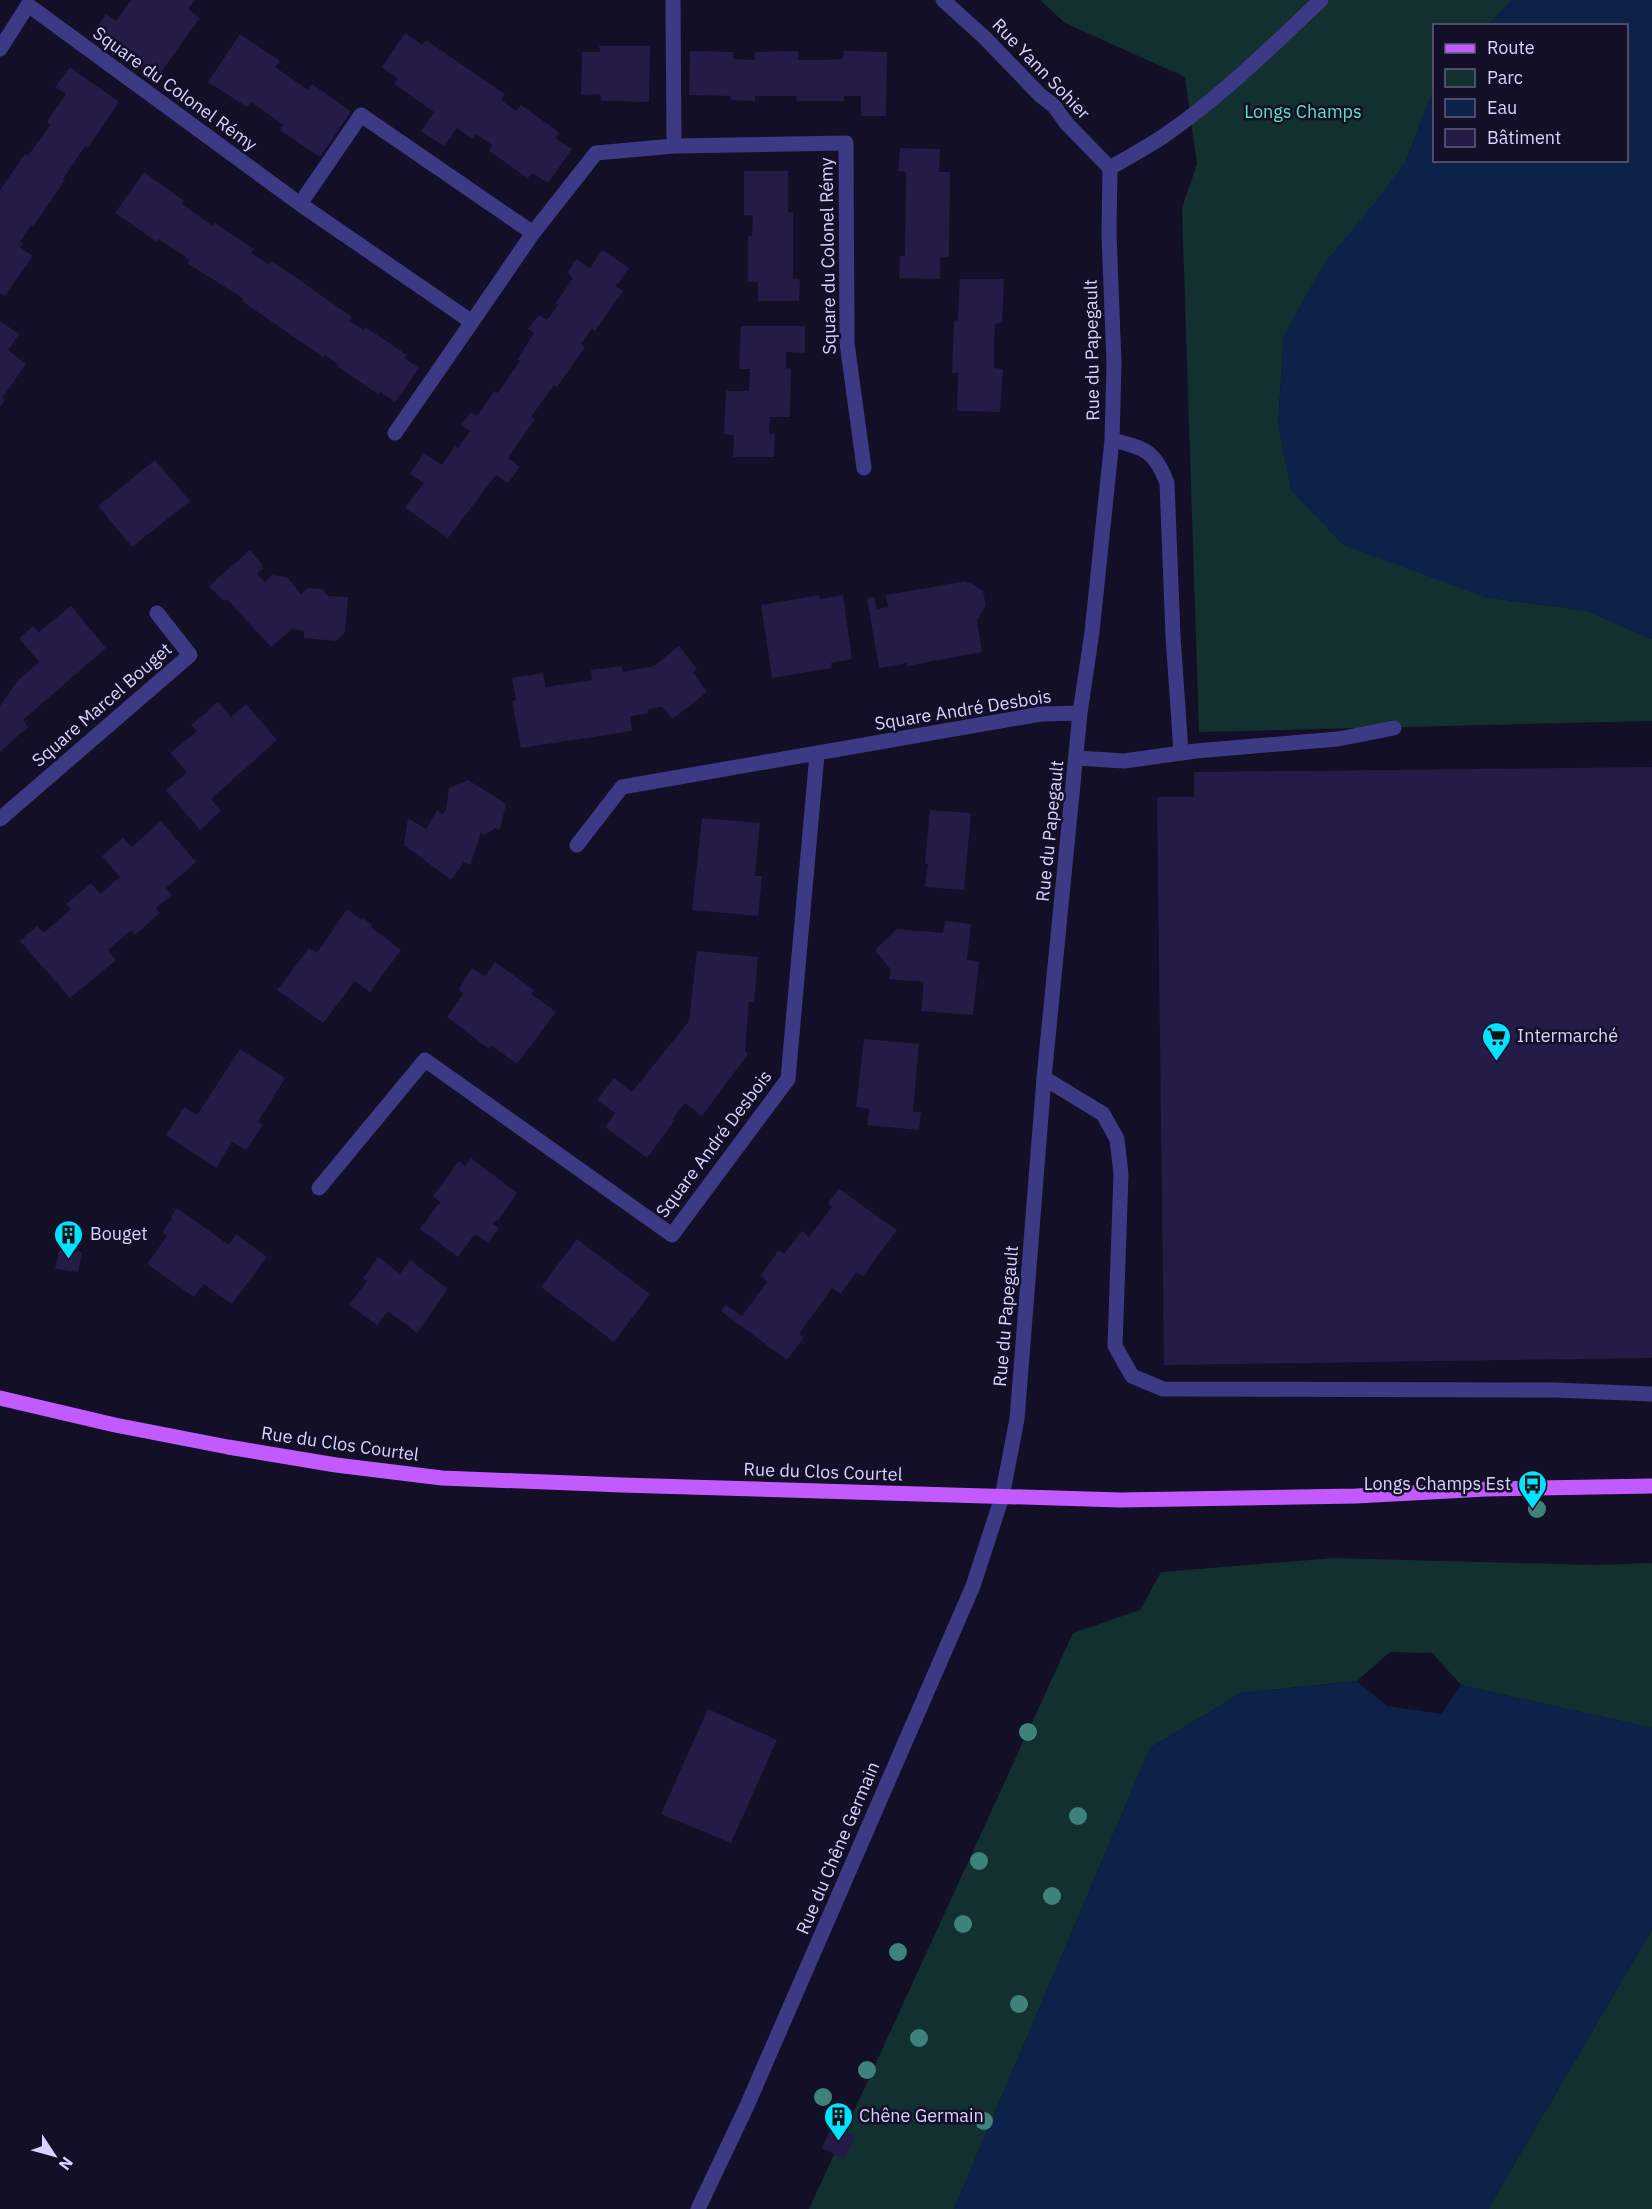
<svg xmlns="http://www.w3.org/2000/svg" width="1652" height="2209" font-family="'IBM Plex Sans',sans-serif">
	<style>
		.green { fill: #12302f }
		.water { fill: #0c2248 }
		.building { fill: #241b47 }
		.lines { fill: none; stroke-linecap: round; stroke-linejoin: round }
		.minor { stroke: #3d3a85; stroke-width: 15 }
		.major { stroke: #c25bff; stroke-width: 15 }
		.tree { fill: #3d827b }
		.labels { text-anchor: middle; stroke-width: 5; stroke-linejoin: round; paint-order: stroke }
		.street-label { font-size: 18px; fill: #d9d4ff; stroke: #130f26 }
		.park-label { font-size: 18px; fill: #5fe0c0; stroke: #130f26 }
		.poi-label { font-size: 18px; fill: #d9d4ff; stroke: #130f26; text-anchor: start }
	</style>
	<rect width="100%" height="100%" fill="#130f26"/>
	<path class="green" d="M 1040,0 L 1512,0 L 1489,25 L 1434,26 L 1434,93 L 1428,103 L 1406,161 L 1284,335 L 1278,423 L 1291,490 L 1485,597 L 1587,611 L 1652,639 L 1652,721 L 1199,732 L 1182,208 L 1197,164 L 1185,77 L 1065,23 Z
		M 1334,1558 L 1596,1565 L 1652,1563 L 1652,1728 L 1461,1685 L 1432,1653 L 1390,1652 L 1357,1681 L 1241,1693 L 1150,1748 L 954,2209 L 809,2209 L 1073,1633 L 1140,1610 L 1161,1572 Z
		M 1652,1929 L 1652,2209 L 1488,2209 Z"/>
	<path class="water" d="M 1512,0 L 1652,0 L 1652,639 L 1587,611 L 1485,597 L 1343,545 L 1291,490 L 1278,423 L 1284,335 L 1323,265 L 1382,194 L 1406,161 L 1428,103 L 1434,93 L 1434,160 L 1626,160 L 1626,26 L 1489,25 Z
		M 1357,1681 L 1387,1706 L 1441,1714 L 1461,1685 L 1652,1728 L 1652,1929 L 1488,2209 L 954,2209 L 1150,1748 L 1241,1693 Z"/>
	<path class="building" d="M 131,0 L 195,0 L 188,9 L 200,18 L 156,79 L 92,34 L 106,14 L 116,21 Z
		M 405,33 L 422,45 L 426,40 L 505,94 L 501,100 L 516,111 L 521,105 L 560,133 L 555,138 L 572,149 L 548,183 L 532,173 L 528,178 L 489,151 L 492,145 L 476,134 L 472,139 L 457,128 L 444,146 L 421,131 L 434,112 L 394,84 L 398,79 L 382,67 Z
		M 240,34 L 280,61 L 275,67 L 308,90 L 312,84 L 351,111 L 320,157 L 280,130 L 283,125 L 267,113 L 251,102 L 247,107 L 208,82 Z
		M 599,46 L 650,46 L 649,102 L 601,101 L 600,94 L 581,95 L 582,52 L 600,52 Z
		M 690,51 L 733,52 L 733,59 L 755,60 L 755,52 L 798,51 L 798,60 L 821,60 L 843,59 L 844,51 L 887,52 L 886,116 L 861,116 L 861,96 L 844,96 L 844,101 L 797,101 L 796,96 L 755,96 L 755,101 L 731,100 L 731,96 L 689,95 Z
		M 70,67 L 119,102 L 88,148 L 85,146 L 63,179 L 65,180 L 33,227 L 31,225 L 20,242 L 23,244 L 20,247 L 33,256 L 5,296 L 0,293 L 0,190 L 25,154 L 28,156 L 50,125 L 47,122 L 66,94 L 55,87 Z
		M 900,148 L 940,149 L 939,172 L 950,172 L 949,257 L 940,258 L 940,279 L 899,278 L 900,256 L 905,256 L 906,172 L 898,171 Z
		M 744,171 L 788,171 L 788,212 L 793,213 L 793,278 L 800,279 L 799,301 L 758,301 L 758,282 L 748,282 L 748,235 L 752,236 L 753,215 L 744,215 Z
		M 144,172 L 184,201 L 182,204 L 213,226 L 215,223 L 254,249 L 251,253 L 269,265 L 272,261 L 352,317 L 349,321 L 364,330 L 365,327 L 407,355 L 404,358 L 419,368 L 395,402 L 380,392 L 379,395 L 338,367 L 339,365 L 325,355 L 323,357 L 242,301 L 244,299 L 187,263 L 190,260 L 158,239 L 157,242 L 115,213 Z
		M 602,250 L 629,268 L 616,286 L 623,291 L 595,331 L 592,329 L 581,344 L 585,347 L 557,387 L 554,385 L 531,417 L 535,419 L 508,458 L 520,467 L 508,483 L 496,475 L 448,538 L 405,508 L 424,483 L 410,474 L 424,453 L 442,465 L 455,446 L 458,448 L 470,431 L 461,425 L 471,412 L 477,416 L 494,391 L 498,393 L 520,361 L 517,360 L 534,333 L 528,329 L 539,315 L 547,320 L 558,305 L 555,304 L 573,278 L 567,273 L 576,259 L 590,268 Z
		M 960,279 L 1004,279 L 1002,323 L 995,324 L 994,344 L 994,368 L 1003,369 L 1000,412 L 957,411 L 958,373 L 952,373 L 954,321 L 958,320 Z
		M 0,321 L 19,334 L 8,350 L 26,364 L 2,398 L 5,400 L 0,407 Z
		M 741,326 L 805,326 L 805,353 L 786,352 L 786,368 L 791,369 L 790,417 L 770,417 L 769,434 L 775,434 L 774,457 L 733,457 L 734,435 L 724,434 L 726,391 L 749,391 L 750,369 L 739,369 Z
		M 155,460 L 190,501 L 132,547 L 98,506 Z
		M 250,550 L 262,564 L 263,569 L 257,574 L 265,582 L 271,575 L 287,577 L 301,594 L 307,588 L 323,589 L 328,596 L 348,597 L 345,632 L 336,641 L 304,638 L 304,631 L 292,629 L 271,647 L 227,599 L 224,601 L 209,586 Z
		M 966,581 L 966,583 L 970,582 L 983,591 L 986,606 L 977,620 L 982,652 L 907,666 L 907,663 L 879,668 L 867,598 L 874,597 L 877,609 L 888,607 L 886,595 Z
		M 819,595 L 820,599 L 843,595 L 852,659 L 831,663 L 832,668 L 772,678 L 761,605 Z
		M 71,606 L 106,648 L 23,720 L 28,727 L 0,752 L 0,706 L 18,680 L 39,662 L 19,638 L 33,626 L 39,632 Z
		M 679,646 L 697,669 L 693,672 L 707,692 L 673,719 L 662,707 L 648,709 L 648,713 L 630,716 L 632,731 L 521,748 L 512,701 L 516,700 L 512,678 L 543,673 L 546,687 L 592,680 L 591,670 L 622,666 L 623,672 L 654,666 Z
		M 218,702 L 231,717 L 246,704 L 277,740 L 211,799 L 221,811 L 200,830 L 166,790 L 187,772 L 170,753 L 197,731 L 191,725 Z
		M 1652,767 L 1652,1358 L 1164,1365 L 1157,797 L 1194,797 L 1194,772 Z
		M 468,780 L 506,804 L 500,830 L 496,828 L 484,835 L 481,833 L 470,865 L 464,862 L 451,880 L 404,845 L 408,818 L 426,829 L 437,810 L 443,814 L 446,810 L 449,788 Z
		M 930,810 L 971,813 L 964,890 L 925,887 L 928,864 L 925,864 Z
		M 702,818 L 760,823 L 755,876 L 762,876 L 758,916 L 692,910 Z
		M 161,821 L 196,862 L 166,888 L 172,895 L 156,908 L 160,913 L 135,935 L 131,930 L 108,950 L 116,960 L 70,998 L 20,941 L 37,926 L 44,933 L 71,909 L 66,904 L 91,883 L 100,894 L 120,877 L 102,856 L 123,838 L 132,847 Z
		M 347,909 L 362,920 L 363,918 L 372,925 L 371,927 L 401,950 L 370,992 L 355,981 L 323,1023 L 277,990 L 309,948 L 317,953 Z
		M 945,921 L 971,924 L 967,960 L 979,962 L 973,1015 L 921,1011 L 924,982 L 889,979 L 891,970 L 875,950 L 897,929 L 943,933 Z
		M 697,951 L 758,957 L 754,1002 L 749,1002 L 745,1051 L 748,1054 L 702,1116 L 685,1103 L 673,1119 L 675,1120 L 647,1158 L 605,1127 L 615,1113 L 597,1100 L 614,1078 L 632,1092 L 689,1021 Z
		M 495,962 L 534,990 L 531,994 L 556,1012 L 517,1064 L 491,1045 L 489,1049 L 447,1017 L 463,994 L 459,989 L 472,968 L 485,976 Z
		M 864,1039 L 919,1044 L 913,1112 L 921,1112 L 919,1130 L 867,1125 L 869,1109 L 856,1107 Z
		M 240,1049 L 285,1078 L 258,1122 L 263,1125 L 246,1150 L 232,1142 L 216,1168 L 166,1135 L 184,1107 L 197,1115 Z
		M 471,1158 L 517,1193 L 498,1221 L 496,1220 L 493,1224 L 499,1228 L 488,1243 L 475,1234 L 458,1257 L 420,1229 L 440,1202 L 433,1196 L 459,1161 L 465,1166 Z
		M 839,1189 L 897,1230 L 863,1276 L 857,1272 L 840,1294 L 832,1288 L 799,1334 L 804,1337 L 787,1360 L 721,1311 L 726,1305 L 742,1316 L 767,1282 L 760,1276 L 779,1250 L 784,1254 L 802,1231 L 809,1237 L 832,1207 L 828,1203 Z
		M 177,1208 L 229,1245 L 236,1234 L 267,1257 L 232,1304 L 204,1284 L 194,1297 L 147,1264 L 167,1236 L 162,1232 L 172,1218 L 171,1217 Z
		M 577,1239 L 650,1294 L 614,1342 L 541,1287 Z
		M 60,1248 L 82,1252 L 78,1272 L 55,1269 Z
		M 378,1257 L 400,1274 L 410,1260 L 448,1289 L 417,1333 L 388,1311 L 377,1325 L 349,1305 L 367,1281 L 363,1278 Z
		M 708,1709 L 777,1740 L 731,1843 L 661,1814 Z
		M 832,2126 L 855,2136 L 844,2159 L 822,2148 Z"/>
	<g class="lines">
		<path class="minor" d="M 673,0 L 674,146
			M 943,0 L 985,38 L 1040,95 L 1054,106 L 1067,124 L 1110,168
			M 0,49 L 28,5 L 300,204 L 472,322 L 533,233 L 361,115 L 300,204
			M 1110,168 C 1128,157 1148,147 1165,135 C 1222,96 1271,47 1321,0
			M 533,233 L 596,153 L 674,146 L 846,143 L 847,343 L 864,468
			M 395,433 L 472,322
			M 1112,440 C 1144,448 1155,450 1167,483 L 1173,636 L 1181,752
			M 1077,758 L 1124,761 L 1196,751 L 1338,739 L 1394,728
			M 0,819 L 190,655 L 157,613
			M 577,845 L 622,787 L 1041,714 L 1080,713
			M 1044,1078 L 1103,1114 L 1117,1139 L 1121,1174 L 1115,1346 L 1132,1376 L 1163,1389 L 1554,1390 L 1652,1394
			M 319,1188 L 425,1060 L 672,1235 L 788,1079 L 817,754
			M 698,2209 L 746,2108 L 973,1586 L 1002,1497 L 1017,1419 L 1044,1078 L 1080,713 L 1092,632 L 1112,440 L 1114,363 L 1109,234 L 1110,168"/>
		<path class="major" d="M 0,1398 L 115,1425 L 228,1447 L 336,1465 L 442,1478 L 622,1485 L 1120,1500 L 1356,1496 L 1486,1489 L 1652,1486"/>
	</g>
	<g class="tree">
		<circle cx="1537" cy="1509" r="9"/>
		<circle cx="1028" cy="1732" r="9"/>
		<circle cx="1078" cy="1816" r="9"/>
		<circle cx="979" cy="1861" r="9"/>
		<circle cx="1052" cy="1896" r="9"/>
		<circle cx="963" cy="1924" r="9"/>
		<circle cx="898" cy="1952" r="9"/>
		<circle cx="1019" cy="2004" r="9"/>
		<circle cx="919" cy="2038" r="9"/>
		<circle cx="867" cy="2070" r="9"/>
		<circle cx="823" cy="2097" r="9"/>
		<circle cx="984" cy="2121" r="9"/>
	</g>
	<defs>
		<symbol id="supermarket-pin" viewBox="-11 -11 22 30"><path d="M0 17L-7.5 6A9.5 9.5 0 1 1 7.5 6Z" fill="#00e5ff" stroke="#130f26"/><path d="M-6-5.5h2.5l.6 2H6L4.5 2H-2.5L-4.4-4H-6ZM-1.5 3.2a1.3 1.3 0 1 0 .1 0ZM3 3.2a1.3 1.3 0 1 0 .1 0Z" fill="#111"/></symbol>
		<symbol id="building-pin" viewBox="-11 -11 22 30"><path d="M0 17L-7.5 6A9.5 9.5 0 1 1 7.5 6Z" fill="#00e5ff" stroke="#130f26"/><path d="M-4-6H4V6H1V3H-1V6H-4ZM-2.5-4.3h1.7v1.8h-1.7ZM.8-4.3h1.7v1.8H.8ZM-2.5-1h1.7V.8h-1.7ZM.8-1h1.7V.8H.8Z" fill="#111"/></symbol>
		<symbol id="bus-pin" viewBox="-11 -11 22 30"><path d="M0 17L-7.5 6A9.5 9.5 0 1 1 7.5 6Z" fill="#00e5ff" stroke="#130f26"/><path d="M-5-6H5V4H4V6H2V4H-2V6H-4V4H-5ZM-3.5-4V0h7V-4ZM-3.5 1.2v1.5H-2V1.2ZM2 1.2v1.5H3.5V1.2Z" fill="#111"/></symbol>
	</defs>
	<g fill-rule="evenodd">
		<use href="#supermarket-pin" x="1480" y="1020" width="33" height="45"/>
		<use href="#building-pin" x="52" y="1218" width="33" height="45"/>
		<use href="#bus-pin" x="1516" y="1468" width="33" height="45"/>
		<use href="#building-pin" x="822" y="2100" width="33" height="45"/>
	</g>
	<g class="labels">
		<g class="street-label">
			<text transform="translate(1041 69) rotate(46)" y="6">Rue Yann Sohier</text>
			<text transform="translate(175 89) rotate(36)" y="6">Square du Colonel Rémy</text>
			<text transform="translate(828 256) rotate(-91)" y="6">Square du Colonel Rémy</text>
			<text transform="translate(1092 350) rotate(-91)" y="6">Rue du Papegault</text>
			<text transform="translate(102 705) rotate(-41)" y="6">Square Marcel Bouget</text>
			<text transform="translate(963 710) rotate(-9)" y="6">Square André Desbois</text>
			<text transform="translate(1050 831) rotate(-84)" y="6">Rue du Papegault</text>
			<text transform="translate(714 1144) rotate(-53)" y="6">Square André Desbois</text>
			<text transform="translate(1006 1316) rotate(-85)" y="6">Rue du Papegault</text>
			<text transform="translate(340 1444) rotate(8)" y="6">Rue du Clos Courtel</text>
			<text transform="translate(823 1472) rotate(2)" y="6">Rue du Clos Courtel</text>
			<text transform="translate(838 1848) rotate(-67)" y="6">Rue du Chêne Germain</text>
		</g>
		<g class="park-label">
			<text x="1303" y="118">Longs Champs</text>
		</g>
		<g class="poi-label">
			<text x="1517" y="1042">Intermarché</text>
			<text x="90" y="1240">Bouget</text>
			<text x="1511" y="1490" text-anchor="end">Longs Champs Est</text>
			<text x="859" y="2122">Chêne Germain</text>
		</g>
	</g>
	<rect x="1433" y="24" width="195" height="138" fill="#130f26" stroke="#625e7d" stroke-width="1.5"/>
	<rect x="1445" y="44" width="30" height="9" fill="#c25bff" stroke="#625e7d" stroke-width="1.5"/>
	<text x="1487" y="54" font-size="18" fill="#d9d4ff">Route</text>
	<rect x="1445" y="69" width="30" height="18" fill="#12302f" stroke="#625e7d" stroke-width="1.5"/>
	<text x="1487" y="84" font-size="18" fill="#d9d4ff">Parc</text>
	<rect x="1445" y="99" width="30" height="18" fill="#0c2248" stroke="#625e7d" stroke-width="1.5"/>
	<text x="1487" y="114" font-size="18" fill="#d9d4ff">Eau</text>
	<rect x="1445" y="129" width="30" height="18" fill="#241b47" stroke="#625e7d" stroke-width="1.5"/>
	<text x="1487" y="144" font-size="18" fill="#d9d4ff">Bâtiment</text>
	<g transform="translate(54 2155) rotate(126)" stroke="#130f26" stroke-width="4.5" paint-order="stroke">
	<path d="M0-4.5L10 22L0 15L-10 22Z" fill="#d9d4ff"/>
	<text y="-9" font-size="16" font-weight="bold" text-anchor="middle" fill="#d9d4ff">N</text>
	</g>
</svg>
